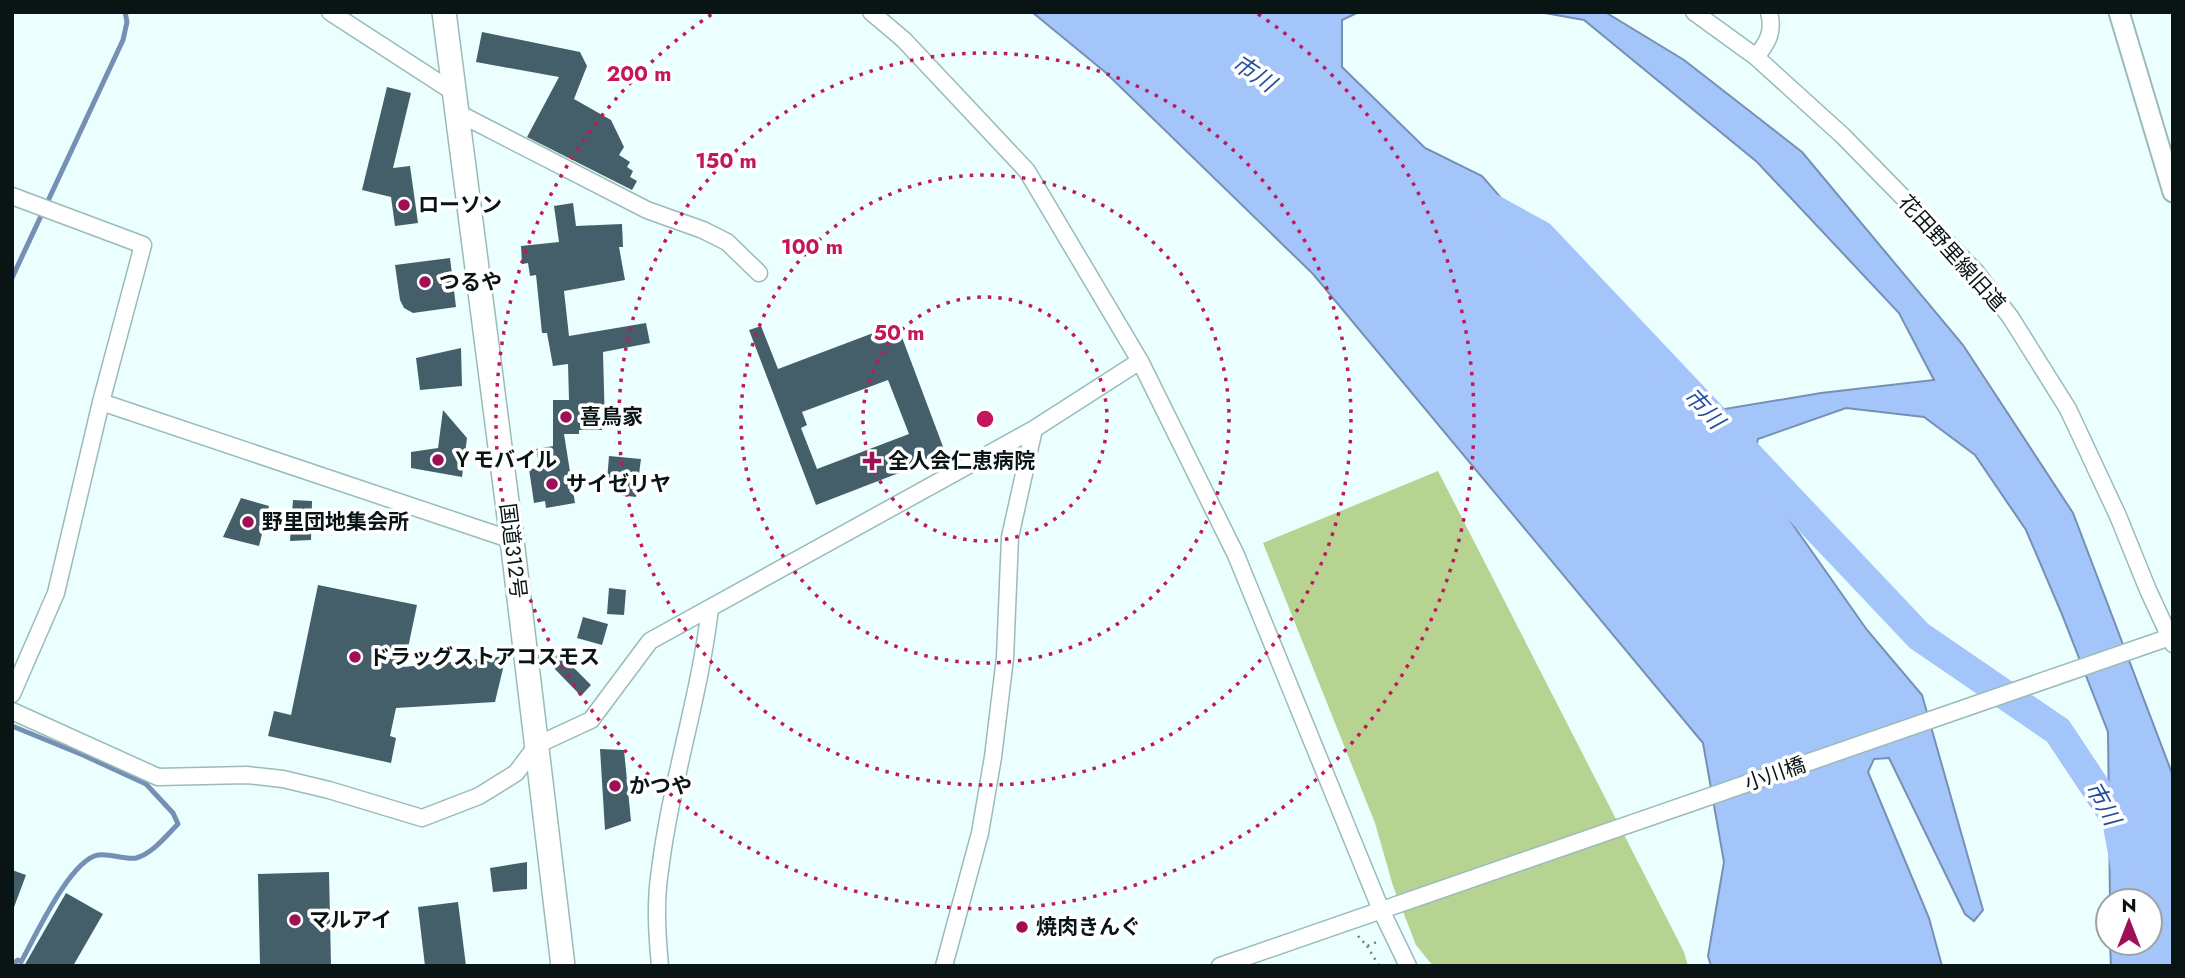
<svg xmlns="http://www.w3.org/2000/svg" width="2185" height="978" font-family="Jost,'Noto Sans JP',sans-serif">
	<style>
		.green { fill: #b6d392 }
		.water { fill: #a4c5fa; stroke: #7690b5; stroke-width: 2 }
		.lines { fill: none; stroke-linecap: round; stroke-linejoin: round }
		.stream { stroke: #7690b5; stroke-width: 5 }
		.river { stroke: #a4c5fa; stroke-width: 30 }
		.building { fill: #455f6a; fill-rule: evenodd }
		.minor-casing { stroke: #9abbba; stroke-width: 19 }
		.major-casing { stroke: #9abbba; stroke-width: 23 }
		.highway-casing { stroke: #9abbba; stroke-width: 26 }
		.path { stroke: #6f7f7e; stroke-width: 2.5; stroke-dasharray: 2 5; stroke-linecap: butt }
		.minor { stroke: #fff; stroke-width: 16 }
		.major { stroke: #fff; stroke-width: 19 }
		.highway { stroke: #fff; stroke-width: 23 }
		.ring { fill: none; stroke: #c2185b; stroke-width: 3.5; stroke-dasharray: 3.5 7 }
		.poi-dot { fill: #a00e55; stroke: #fff; stroke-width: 2.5 }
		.labels { text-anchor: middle; stroke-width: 7; stroke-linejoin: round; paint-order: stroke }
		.poi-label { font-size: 21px; font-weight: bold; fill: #091515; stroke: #fff; text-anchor: start }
		.street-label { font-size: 21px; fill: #091515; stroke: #fff }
		.water-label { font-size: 23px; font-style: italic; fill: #23519d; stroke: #fff }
		.centre { fill: #c2185b; stroke: #fff; stroke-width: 3.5 }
		.ring-label { font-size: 21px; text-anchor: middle; font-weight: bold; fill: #c2185b; stroke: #fff; stroke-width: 7; stroke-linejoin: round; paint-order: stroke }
	</style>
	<rect width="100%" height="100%" fill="#eafffe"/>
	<path class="green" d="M 1438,471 L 1684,952 L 1688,966 L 1433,966 L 1416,945 L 1393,886 L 1375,823 L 1263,543 Z"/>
	<path class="water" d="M 1032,12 L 1359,12 L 1342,20 L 1342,67 L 1425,148 L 1482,176 L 1566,273 L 1641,356 L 1701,413 L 1821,393 L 1934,380 L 1899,313 L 1757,162 L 1584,20 L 1539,12 L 1605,12 L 1684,60 L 1802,152 L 1963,345 L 2073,513 L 2173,776 L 2173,966 L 2111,966 L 2110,943 L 2150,943 L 2150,901 L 2110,901 L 2108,732 L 2061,612 L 2026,530 L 1975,455 L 1924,417 L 1846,408 L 1758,439 L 1751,465 L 1867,630 L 1922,695 L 1983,910 L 1974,921 L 1965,914 L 1889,758 L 1874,759 L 1868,772 L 1929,918 L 1942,966 L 1711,966 L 1708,956 L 1724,862 L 1703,743 L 1313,274 L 1105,72 Z"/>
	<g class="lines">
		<path class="stream" d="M 12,278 L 123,40 L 127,22 L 125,12
			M 12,726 L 83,755 L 146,784 L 173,813 L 178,824 C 166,836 152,854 136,858 C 124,860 110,853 98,855 C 70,860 35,937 21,962 L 18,960 L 12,965"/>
		<path class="river" d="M 1492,209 L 1541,236 L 1919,636 L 2058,731 L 2117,820 L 2132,901"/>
	</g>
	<path class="building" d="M 482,32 L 580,52 L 587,66 L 574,99 L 611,120 L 624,147 L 619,155 L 630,162 L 627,167 L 633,171 L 630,177 L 637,181 L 632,190 L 527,137 L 559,77 L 476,62 Z
		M 387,87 L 411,93 L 393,168 L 410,166 L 418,223 L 395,226 L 391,197 L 362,190 Z
		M 573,203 L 576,226 L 622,224 L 623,247 L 619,247 L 625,280 L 564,291 L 569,336 L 646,323 L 650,343 L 603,352 L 605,427 L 602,427 L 602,430 L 579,430 L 579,434 L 564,434 L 575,503 L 546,508 L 545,501 L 534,503 L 529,469 L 539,468 L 536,449 L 553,446 L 553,400 L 569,400 L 568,364 L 553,366 L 547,333 L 542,333 L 536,275 L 530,276 L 528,263 L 522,264 L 521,246 L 559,242 L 554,206 Z
		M 450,258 L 456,307 L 413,313 L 404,308 L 400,300 L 395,265 Z
		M 897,324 L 945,452 L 915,463 L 917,466 L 816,505 L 749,330 L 761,326 L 778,369 ZM 888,380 L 909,434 L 817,469 L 801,428 L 807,425 L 802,412 Z
		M 461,348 L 462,386 L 420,390 L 416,358 Z
		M 443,410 L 467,438 L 462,477 L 411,468 L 411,452 L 438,448 Z
		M 609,456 L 641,459 L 636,497 L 620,495 L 621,482 L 607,481 Z
		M 241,498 L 269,506 L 259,546 L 223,537 Z
		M 293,500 L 312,501 L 311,540 L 290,541 Z
		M 318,585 L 417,605 L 404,667 L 506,656 L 495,702 L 396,708 L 390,736 L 396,738 L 391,763 L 268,736 L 274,711 L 291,715 Z
		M 609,588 L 626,590 L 624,615 L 607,614 Z
		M 583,617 L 608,624 L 602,645 L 577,638 Z
		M 559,653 L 591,685 L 581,696 L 549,663 Z
		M 600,749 L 624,750 L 631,821 L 605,830 Z
		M 527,862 L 527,889 L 493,892 L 490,868 Z
		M 12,870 L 26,875 L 13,910 L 12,909 Z
		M 329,872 L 331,966 L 260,966 L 258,874 Z
		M 66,893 L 103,914 L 73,966 L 24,966 Z
		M 458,902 L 466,966 L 425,966 L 418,907 Z"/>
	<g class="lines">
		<defs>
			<path id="minor" d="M 330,12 L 455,93
				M 871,12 L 904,40 L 1027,171 L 1140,361 L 1236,555 L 1381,910 L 1408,966
				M 1694,12 L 1756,57 L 1843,136 L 1976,272 L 2011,318 L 2068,409 L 2118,516 L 2148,590 L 2173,644
				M 1756,57 C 1768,42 1774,32 1769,12
				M 458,113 L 647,210 L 703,230 L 727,242 L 759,273
				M 12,196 L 143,245 L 101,402 L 56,593 L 12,694
				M 101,402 L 512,540
				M 12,711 L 158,777 L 247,775 L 283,779 L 329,790 L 422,818 L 479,796 L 516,773 L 537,745 L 591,720 L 650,641 L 1034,429 L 1140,361
				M 660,966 C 657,934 655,902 660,870 C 671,781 700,696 710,608
				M 944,966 L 980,833 L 993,757 L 1005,658 L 1010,537 L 1034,429
				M 1220,966 L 2173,636"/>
			<path id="major" d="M 2119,12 L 2173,192"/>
			<path id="highway" d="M 444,12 L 512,540 L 563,966"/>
		</defs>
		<use href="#minor" class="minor-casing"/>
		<use href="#major" class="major-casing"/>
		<use href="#highway" class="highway-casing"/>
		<path class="path" d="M 1358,936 L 1367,946 L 1377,942
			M 1367,946 L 1379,966"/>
		<use href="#minor" class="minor"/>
		<use href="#major" class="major"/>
		<use href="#highway" class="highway"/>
	</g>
	<g class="ring">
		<circle cx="985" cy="419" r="122"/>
		<circle cx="985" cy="419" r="244"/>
		<circle cx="985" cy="419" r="366"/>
		<path d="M1258 14A489 489 0 1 1 712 14"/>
	</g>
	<g class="poi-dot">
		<circle cx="404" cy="205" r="7"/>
		<circle cx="425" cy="282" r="7"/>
		<circle cx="566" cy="417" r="7"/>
		<circle cx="438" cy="460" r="7"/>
		<path d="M868.5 450.5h7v7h7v7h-7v7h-7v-7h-7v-7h7z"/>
		<circle cx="552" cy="484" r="7"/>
		<circle cx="248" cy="522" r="7"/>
		<circle cx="355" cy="657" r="7"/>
		<circle cx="615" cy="786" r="7"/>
		<circle cx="295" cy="920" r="7"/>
		<circle cx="1022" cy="927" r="7"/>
	</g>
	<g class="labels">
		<g class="poi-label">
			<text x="418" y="212">ローソン</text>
			<text x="439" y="289">つるや</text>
			<text x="580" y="424">喜鳥家</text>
			<text x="452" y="467">Ｙモバイル</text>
			<text x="888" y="468">全人会仁恵病院</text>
			<text x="566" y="491">サイゼリヤ</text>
			<text x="262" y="529">野里団地集会所</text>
			<text x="369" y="664">ドラッグストアコスモス</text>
			<text x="629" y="793">かつや</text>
			<text x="309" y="927">マルアイ</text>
			<text x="1036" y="934">焼肉きんぐ</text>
		</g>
		<g class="street-label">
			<text transform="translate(1952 253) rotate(48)" y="7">花田野里線旧道</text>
			<text transform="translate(513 551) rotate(83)" y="7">国道312号</text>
			<text transform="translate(1775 774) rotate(-19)" y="7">小川橋</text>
		</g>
		<g class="water-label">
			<text transform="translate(1254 73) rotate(34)" y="8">市川</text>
			<text transform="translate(1704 408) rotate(47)" y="8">市川</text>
			<text transform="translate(2103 803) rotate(61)" y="8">市川</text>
		</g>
	</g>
	<circle cx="985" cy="419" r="10" class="centre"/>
	<g class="ring-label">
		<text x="639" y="81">200 m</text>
		<text x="726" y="168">150 m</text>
		<text x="812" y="254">100 m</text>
		<text x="899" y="340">50 m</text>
	</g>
	<rect width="2185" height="978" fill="none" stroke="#091515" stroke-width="28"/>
	<g transform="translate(2129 922)"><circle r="33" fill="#ffffff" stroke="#9da1a1" stroke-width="2"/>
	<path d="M0-5L12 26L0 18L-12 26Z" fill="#a00e55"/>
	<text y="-10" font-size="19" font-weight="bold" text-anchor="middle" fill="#091515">N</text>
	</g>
</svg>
